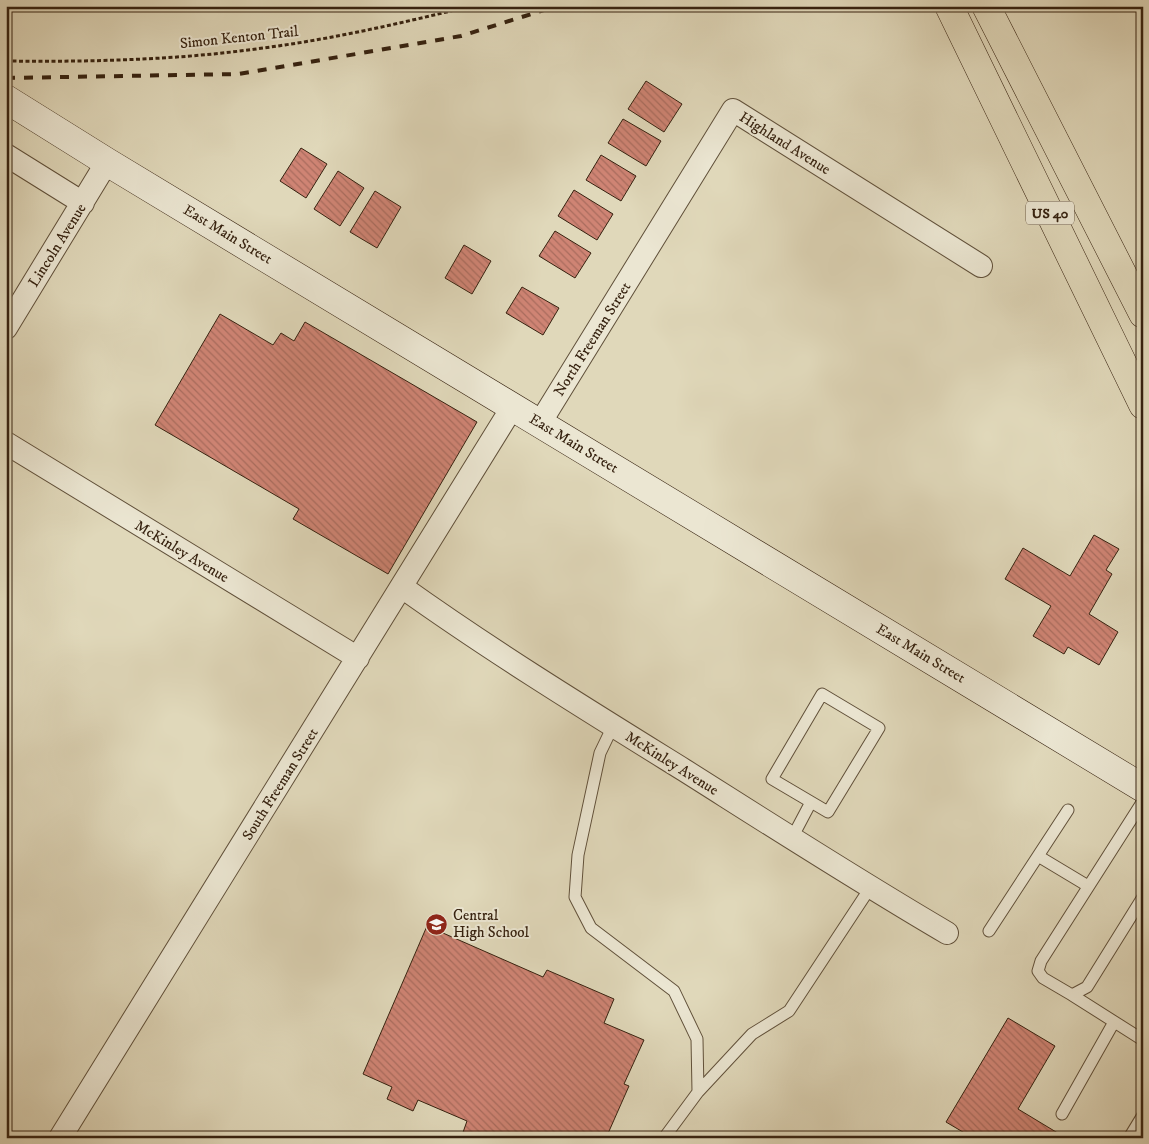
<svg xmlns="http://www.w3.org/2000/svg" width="1149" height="1144" font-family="'IM FELL DW Pica',serif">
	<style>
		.building { fill: url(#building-back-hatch); stroke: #362210 }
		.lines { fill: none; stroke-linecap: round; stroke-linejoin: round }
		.lane-casing { stroke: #60503a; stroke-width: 13 }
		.street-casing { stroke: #60503a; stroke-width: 24 }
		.secondary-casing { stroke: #362210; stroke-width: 29 }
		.primary-casing { stroke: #362210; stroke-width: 29 }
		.path { stroke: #362210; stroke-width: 3; stroke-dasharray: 4 2.5; stroke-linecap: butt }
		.lane { stroke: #ebe6d2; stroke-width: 11 }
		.street { stroke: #ebe6d2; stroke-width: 22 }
		.secondary { stroke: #ebe6d2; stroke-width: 28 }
		.primary { stroke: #e0d8ba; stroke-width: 28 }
		.rail { stroke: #362210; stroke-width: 4; stroke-dasharray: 9 9; stroke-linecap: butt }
		.labels { text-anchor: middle; stroke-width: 4; stroke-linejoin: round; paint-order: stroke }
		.shield { fill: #ebe6d2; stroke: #6c5d4a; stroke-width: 1 }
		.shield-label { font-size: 14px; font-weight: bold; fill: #362210 }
		.street-label { font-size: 15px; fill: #362210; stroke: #ebe6d2 }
		.poi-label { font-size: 15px; fill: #362210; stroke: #ebe6d2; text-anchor: start }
	</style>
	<defs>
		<pattern id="building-back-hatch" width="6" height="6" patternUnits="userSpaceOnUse" patternTransform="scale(1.25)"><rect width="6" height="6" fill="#cf8474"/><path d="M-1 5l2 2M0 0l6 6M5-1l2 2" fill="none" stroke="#a96c5e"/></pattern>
	</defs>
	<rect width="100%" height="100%" fill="#e0d8ba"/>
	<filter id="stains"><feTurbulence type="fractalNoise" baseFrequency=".004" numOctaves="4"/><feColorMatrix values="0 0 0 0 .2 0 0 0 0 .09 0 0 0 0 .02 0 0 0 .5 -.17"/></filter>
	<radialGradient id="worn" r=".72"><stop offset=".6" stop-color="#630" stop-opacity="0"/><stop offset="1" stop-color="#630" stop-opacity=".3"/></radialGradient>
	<path class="building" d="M 646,81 L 682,104 L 664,132 L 628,109 Z
		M 623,119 L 661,141 L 646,166 L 608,143 Z
		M 301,148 L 327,164 L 306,198 L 280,181 Z
		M 601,155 L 636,176 L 621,201 L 586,180 Z
		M 338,171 L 364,188 L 340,226 L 314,209 Z
		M 574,190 L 613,214 L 597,240 L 558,216 Z
		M 375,191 L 401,207 L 377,248 L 350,232 Z
		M 555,231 L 591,253 L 575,278 L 539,256 Z
		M 464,245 L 491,261 L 472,294 L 445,278 Z
		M 522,287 L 559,308 L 543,335 L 506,313 Z
		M 220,314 L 273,345 L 281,333 L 294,341 L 305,322 L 477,422 L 388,574 L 293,519 L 299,509 L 155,425 Z
		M 1094,535 L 1119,549 L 1106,570 L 1112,574 L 1089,614 L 1118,632 L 1099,665 L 1068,647 L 1064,654 L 1033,636 L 1051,606 L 1005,579 L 1023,548 L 1070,576 Z
		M 427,926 L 543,977 L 547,970 L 614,999 L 604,1023 L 644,1040 L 624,1084 L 629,1086 L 606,1138 L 461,1138 L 467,1121 L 418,1100 L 413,1111 L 387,1099 L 392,1087 L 363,1074 Z
		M 1008,1018 L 1055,1046 L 1018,1109 L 1066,1138 L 973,1138 L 946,1122 Z"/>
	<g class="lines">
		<defs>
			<path id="lane" d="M 613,726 L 600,753 L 578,855 L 575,897 L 591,928 L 674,991 L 697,1039 L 698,1092 L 664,1138
				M 1143,801 L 1041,961 L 1038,971 L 1043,978 L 1072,995 L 1087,987 L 1143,897
				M 792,838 L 811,802 L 828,812 L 879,728 L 822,694 L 772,779 L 811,802
				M 1038,856 L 1088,886
				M 989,931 L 1068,810
				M 1072,995 L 1143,1040
				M 698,1092 L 752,1034 L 789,1011 L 870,888
				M 1062,1114 L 1114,1022
				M 1129,1138 L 1143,1115"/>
			<path id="street" d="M 6,155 L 83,203
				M 6,328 L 107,162
				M 540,423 L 733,110 L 981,266
				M 6,443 L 358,658
				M 402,587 C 493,652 589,711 684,770 C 771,825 858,881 947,933
				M 60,1138 L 513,406"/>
			<path id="secondary" d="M 6,99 L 107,162 L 1143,788"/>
			<path id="primary" d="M 949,6 L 1143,405
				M 986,6 L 1143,314"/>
		</defs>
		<use href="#lane" class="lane-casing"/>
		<use href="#street" class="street-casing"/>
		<use href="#secondary" class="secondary-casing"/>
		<use href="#primary" class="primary-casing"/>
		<path class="path" d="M 6,61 C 92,62 179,60 263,48 C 333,39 402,23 471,6"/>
		<use href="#lane" class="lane"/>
		<use href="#street" class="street"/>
		<use href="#secondary" class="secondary"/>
		<use href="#primary" class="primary"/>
		<path class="rail" d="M 6,78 L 239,74 L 461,36 L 557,6"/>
	</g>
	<defs>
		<symbol id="school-disc" viewBox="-11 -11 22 22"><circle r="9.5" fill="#8f2418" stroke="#ebe6d2"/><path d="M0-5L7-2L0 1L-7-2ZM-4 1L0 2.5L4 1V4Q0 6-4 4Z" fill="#fff"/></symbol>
	</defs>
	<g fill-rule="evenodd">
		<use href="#school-disc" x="424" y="912" width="25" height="25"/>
	</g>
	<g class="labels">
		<rect class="shield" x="1026" y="201.5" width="48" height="23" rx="4"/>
		<g class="shield-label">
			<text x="1050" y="218">US 40</text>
		</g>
		<g class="street-label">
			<text transform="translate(239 37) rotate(-6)" y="5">Simon Kenton Trail</text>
			<text transform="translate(785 143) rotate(32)" y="5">Highland Avenue</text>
			<text transform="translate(228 234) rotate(31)" y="5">East Main Street</text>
			<text transform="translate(57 245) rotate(-58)" y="5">Lincoln Avenue</text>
			<text transform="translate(592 339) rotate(-58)" y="5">North Freeman Street</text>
			<text transform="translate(574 443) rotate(31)" y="5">East Main Street</text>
			<text transform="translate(182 551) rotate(31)" y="5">McKinley Avenue</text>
			<text transform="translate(921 653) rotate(31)" y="5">East Main Street</text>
			<text transform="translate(672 763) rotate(32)" y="5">McKinley Avenue</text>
			<text transform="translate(280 784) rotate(-58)" y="5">South Freeman Street</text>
		</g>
		<g class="poi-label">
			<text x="453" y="920">Central<tspan x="453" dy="17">High School</tspan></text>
		</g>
	</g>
	<rect width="1149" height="1144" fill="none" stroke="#e0d8ba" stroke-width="25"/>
	<rect x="8" y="8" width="1134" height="1129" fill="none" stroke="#362210" stroke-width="2.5"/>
	<rect x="12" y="12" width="1124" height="1119" fill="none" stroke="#362210"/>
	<rect width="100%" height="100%" filter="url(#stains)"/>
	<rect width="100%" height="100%" fill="url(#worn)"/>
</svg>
